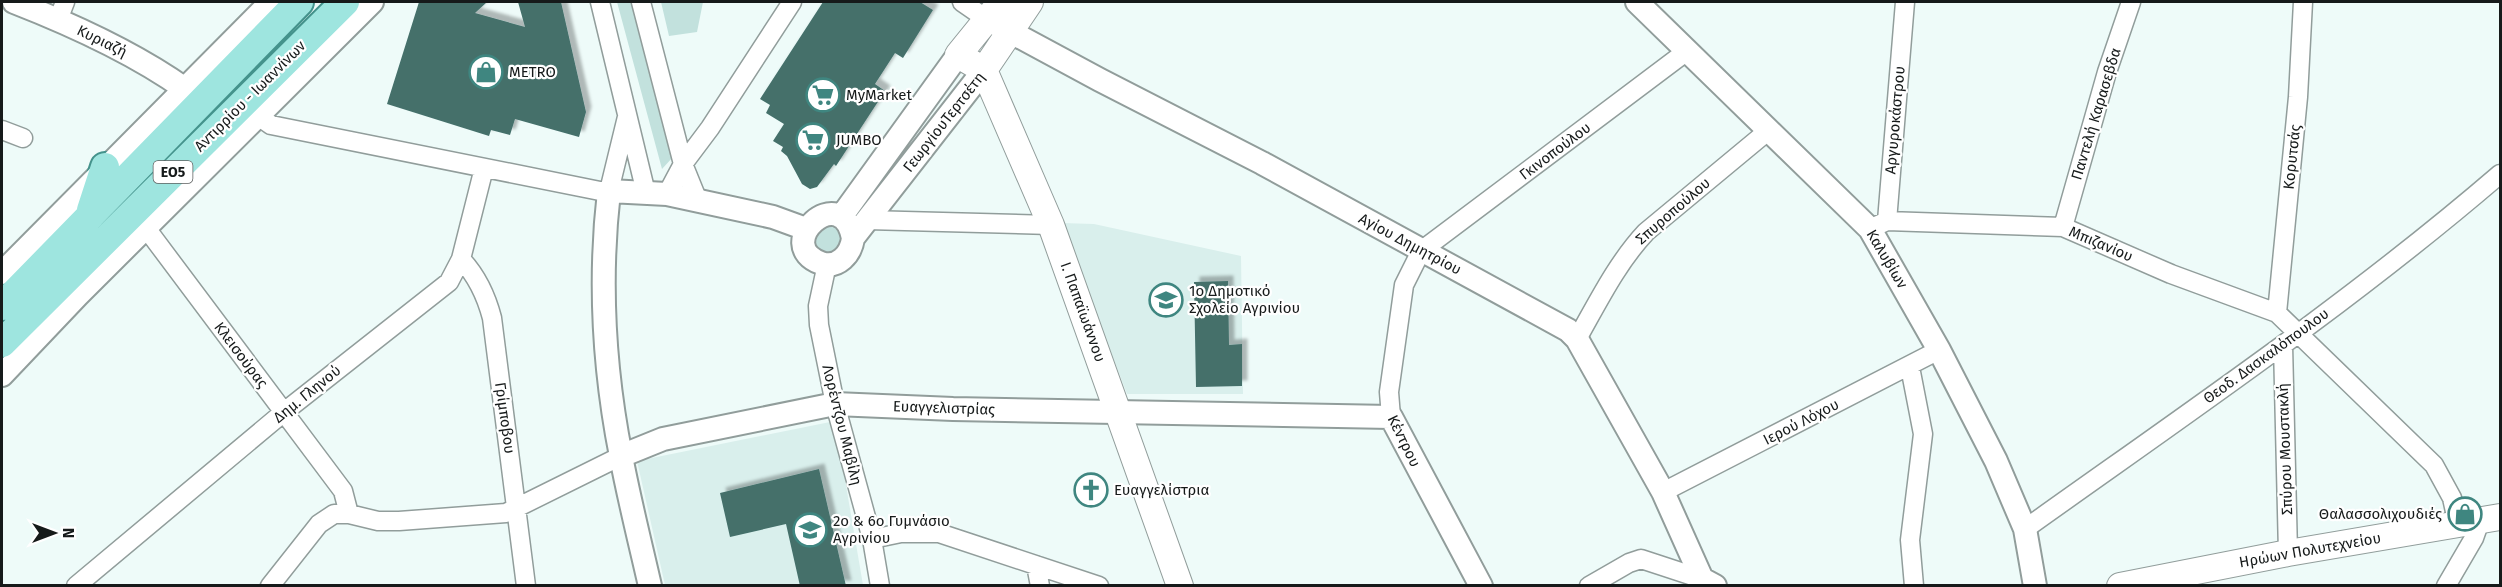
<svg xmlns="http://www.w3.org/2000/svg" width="2502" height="587" font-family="'Fira Sans',sans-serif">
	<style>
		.built { fill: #d9efec }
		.green { fill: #c2e1dd }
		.building { fill: #44706b; filter: url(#shadow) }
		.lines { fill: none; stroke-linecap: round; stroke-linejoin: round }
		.minor-casing { stroke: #919d9b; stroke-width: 21 }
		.tertiary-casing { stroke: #919d9b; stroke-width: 26 }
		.secondary-casing { stroke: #919d9b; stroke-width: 28 }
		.primary-casing { stroke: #44938c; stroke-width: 32 }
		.minor { stroke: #fff; stroke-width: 18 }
		.tertiary { stroke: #fff; stroke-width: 22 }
		.secondary { stroke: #fff; stroke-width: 26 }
		.primary { stroke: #9ee5df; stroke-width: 28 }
		.labels { text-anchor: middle; stroke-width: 4.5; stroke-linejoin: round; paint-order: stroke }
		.shield { fill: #fff; stroke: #5c5f5f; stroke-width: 1.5 }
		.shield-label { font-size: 14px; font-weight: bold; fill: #161a1a }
		.street-label { font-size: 15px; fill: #161a1a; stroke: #fff }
		.poi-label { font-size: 15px; fill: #161a1a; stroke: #fff; text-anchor: start }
	</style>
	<defs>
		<filter id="shadow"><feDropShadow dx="5.5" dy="-5.5" stdDeviation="1.5" flood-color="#0004"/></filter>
	</defs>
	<rect width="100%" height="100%" fill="#eefbf9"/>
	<path class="built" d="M 1061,223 L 1094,224 L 1241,256 L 1243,394 L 1127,394 Z
		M 835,421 L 863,585 L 665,585 L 637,461 Z"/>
	<path class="green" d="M 617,2 L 633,2 L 673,157 L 662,169 Z
		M 661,2 L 703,2 L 697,32 L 669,36 Z
		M 841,223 L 843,252 L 820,256 L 810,234 L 812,228 Z"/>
	<path class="building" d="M 419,2 L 487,2 L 475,13 L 525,27 L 518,2 L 561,2 L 586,112 L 579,137 L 515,119 L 510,135 L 491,130 L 489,136 L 387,104 Z
		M 823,2 L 920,2 L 933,10 L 903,58 L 895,53 L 875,84 L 885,91 L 836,166 L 834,164 L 817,187 L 810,189 L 802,184 L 787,156 L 781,151 L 783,147 L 773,141 L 784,124 L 766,113 L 770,105 L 760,99 Z
		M 1228,281 L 1229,345 L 1242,344 L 1242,386 L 1196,387 L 1194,282 Z
		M 819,469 L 846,586 L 800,586 L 786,524 L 730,537 L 720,493 Z"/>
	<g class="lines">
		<defs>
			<path id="minor" d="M 600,2 L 646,193
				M 641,2 L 683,164 L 698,201
				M 962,2 L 988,20
				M 58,20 L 65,2
				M 258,116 L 271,125 L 600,191 L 609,191 L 627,117
				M 2,130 L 23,138
				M 667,194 L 683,164 L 710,128 L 792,2
				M 867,220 L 1051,225
				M 1887,221 L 2063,227 L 2171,274 L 2277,313 L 2434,465 L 2452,498 L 2458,525
				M 1876,226 L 1887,221 L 1905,2
				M 2063,227 L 2107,72 L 2131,2
				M 146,228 L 343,491 L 349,514
				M 461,259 C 477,276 486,295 492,318 L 526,586
				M 827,264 L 818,306 L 819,325 L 835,404 L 872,539 L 880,586
				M 2277,313 L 2298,97 L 2303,2
				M 1577,339 C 1598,302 1617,263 1646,232 L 1769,130
				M 2283,345 L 2288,553
				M 1910,367 L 1923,434 L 1910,540 L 1914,586
				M 1391,417 L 1389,392 L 1404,285 L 1421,251 L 1687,51
				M 1663,492 L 1939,350
				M 2025,529 C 2186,414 2350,303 2500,174
				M 872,539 L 901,533 L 939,533 L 1099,586
				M 1036,565 L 1040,586
				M 76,586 L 284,412 L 449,282 L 461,259 L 484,168
				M 270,586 L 319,524 L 334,514 L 349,514 L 378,521 L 399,521 L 506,513 L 621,456
				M 1589,586 L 1629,563 L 1641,559 L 1702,579
				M 2446,586 L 2474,538 L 2480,521"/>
			<path id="tertiary" d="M 14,2 C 73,25 133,52 185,89
				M 1637,2 L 1870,229 L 1939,350 L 1996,461 L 2025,529 L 2035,586
				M 994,23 L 1100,80 L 1262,163 L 1568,330 L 1577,339 L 1663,492 L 1702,579 L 1715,586
				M 841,217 L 958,55
				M 853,238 C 841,179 771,245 821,263 C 838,269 851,254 853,238 L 984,70
				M 2,273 L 271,2
				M 2,375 L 78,295 L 372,2
				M 621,456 L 663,439 L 835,404 L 953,409 L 1391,417 L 1481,586
				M 650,586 C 640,542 629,499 621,456 C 604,370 599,278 609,191 L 667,194 L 773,217 L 806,229"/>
			<path id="secondary" d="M 1001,2 L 958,55 L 984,70 L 1051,225 L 1180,586
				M 984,70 L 1030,2
				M 2120,586 L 2288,553 L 2500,517"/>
			<path id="primary" d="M 91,210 L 105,167
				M 2,306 L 299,2
				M 2,343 L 345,2"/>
		</defs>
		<use href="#minor" class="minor-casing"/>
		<use href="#tertiary" class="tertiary-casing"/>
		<use href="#secondary" class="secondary-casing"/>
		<use href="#primary" class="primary-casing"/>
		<use href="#minor" class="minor"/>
		<use href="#tertiary" class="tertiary"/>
		<use href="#secondary" class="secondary"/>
		<use href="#primary" class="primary"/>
	</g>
	<defs>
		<symbol id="shop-ring" viewBox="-11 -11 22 22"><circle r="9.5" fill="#fff" stroke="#3f8680" stroke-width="1.5"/><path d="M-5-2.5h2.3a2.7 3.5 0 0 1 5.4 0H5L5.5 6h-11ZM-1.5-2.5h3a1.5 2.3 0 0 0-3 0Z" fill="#3f8680"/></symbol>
		<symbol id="supermarket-ring" viewBox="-11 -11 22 22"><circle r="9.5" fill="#fff" stroke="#3f8680" stroke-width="1.5"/><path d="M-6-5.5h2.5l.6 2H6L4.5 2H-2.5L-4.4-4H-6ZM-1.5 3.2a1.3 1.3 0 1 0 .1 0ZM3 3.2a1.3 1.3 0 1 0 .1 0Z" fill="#3f8680"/></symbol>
		<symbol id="school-ring" viewBox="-11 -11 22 22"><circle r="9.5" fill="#fff" stroke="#3f8680" stroke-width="1.5"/><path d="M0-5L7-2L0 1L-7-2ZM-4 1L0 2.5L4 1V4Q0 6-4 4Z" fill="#3f8680"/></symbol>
		<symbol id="church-ring" viewBox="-11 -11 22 22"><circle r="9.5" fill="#fff" stroke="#3f8680" stroke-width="1.5"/><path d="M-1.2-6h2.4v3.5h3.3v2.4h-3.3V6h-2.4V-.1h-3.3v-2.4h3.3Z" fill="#3f8680"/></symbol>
	</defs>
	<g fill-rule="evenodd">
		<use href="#shop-ring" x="467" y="53" width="38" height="38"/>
		<use href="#supermarket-ring" x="804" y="76" width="38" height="38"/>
		<use href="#supermarket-ring" x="794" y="121" width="38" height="38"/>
		<use href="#school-ring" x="1147" y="281" width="38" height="38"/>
		<use href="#church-ring" x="1072" y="471" width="38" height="38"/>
		<use href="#shop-ring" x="2446" y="495" width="38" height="38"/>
		<use href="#school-ring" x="791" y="511" width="38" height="38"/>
	</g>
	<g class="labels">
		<rect class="shield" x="153.5" y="161" width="39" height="22" rx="4.5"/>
		<g class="shield-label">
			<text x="173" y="177">ΕΟ5</text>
		</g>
		<g class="street-label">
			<text transform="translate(102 41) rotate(26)" y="5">Κυριαζή</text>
			<text transform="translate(250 96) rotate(-45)" y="5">Αντιρρίου - Ιωαννίνων</text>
			<text transform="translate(2096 114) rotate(-73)" y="5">Παντελή Καρασεβδα</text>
			<text transform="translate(1895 120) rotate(-85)" y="5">Αργυροκάστρου</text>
			<text transform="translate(944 122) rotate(-52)" y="5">ΓεωργίουΤερτσέτη</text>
			<text transform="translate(1555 151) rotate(-37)" y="5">Γκινοπούλου</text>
			<text transform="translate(2292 157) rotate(-84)" y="5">Κορυτσάς</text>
			<text transform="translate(1673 211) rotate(-41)" y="5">Σπυροπούλου</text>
			<text transform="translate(1410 244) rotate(28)" y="5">Αγίου Δημητρίου</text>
			<text transform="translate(2101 244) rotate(23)" y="5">Μπιζανίου</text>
			<text transform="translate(1887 259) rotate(59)" y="5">Καλυβίων</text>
			<text transform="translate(1083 312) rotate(70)" y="5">Ι. Παπαϊωάννου</text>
			<text transform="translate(241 355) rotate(53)" y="5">Κλεισούρας</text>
			<text transform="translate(2266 356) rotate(-36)" y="5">Θεοδ. Δασκαλόπουλου</text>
			<text transform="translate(307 394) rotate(-39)" y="5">Δημ. Γληνού</text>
			<text transform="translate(944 408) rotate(2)" y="5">Ευαγγελιστρίας</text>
			<text transform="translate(505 418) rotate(82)" y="5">Γρίμποβου</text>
			<text transform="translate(1801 422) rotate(-27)" y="5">Ιερού Λόχου</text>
			<text transform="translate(842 425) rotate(76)" y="5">Λορέντζου Μαβίλη</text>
			<text transform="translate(1404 441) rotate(64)" y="5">Κέντρου</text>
			<text transform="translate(2285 449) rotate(-92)" y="5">Σπύρου Μουστακλή</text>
			<text transform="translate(2310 550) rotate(-10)" y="5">Ηρώων Πολυτεχνείου</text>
		</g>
		<g class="poi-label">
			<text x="509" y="77">METRO</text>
			<text x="846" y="100">MyMarket</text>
			<text x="836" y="145">JUMBO</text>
			<text x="1189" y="296">1ο Δημοτικό<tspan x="1189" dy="17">Σχολείο Αγρινίου</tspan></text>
			<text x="1114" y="495">Ευαγγελίστρια</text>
			<text x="2442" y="519" text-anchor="end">Θαλασσολιχουδιές</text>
			<text x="833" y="526">2ο &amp; 6ο Γυμνάσιο<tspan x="833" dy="17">Αγρινίου</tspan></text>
		</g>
	</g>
	<rect width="2502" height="587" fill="none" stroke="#161a1a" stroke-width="6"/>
	<g transform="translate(54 533) rotate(90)" stroke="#ffffff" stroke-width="4.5" paint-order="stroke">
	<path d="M0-4.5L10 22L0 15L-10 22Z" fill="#161a1a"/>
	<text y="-9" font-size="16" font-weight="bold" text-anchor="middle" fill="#161a1a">N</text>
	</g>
</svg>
